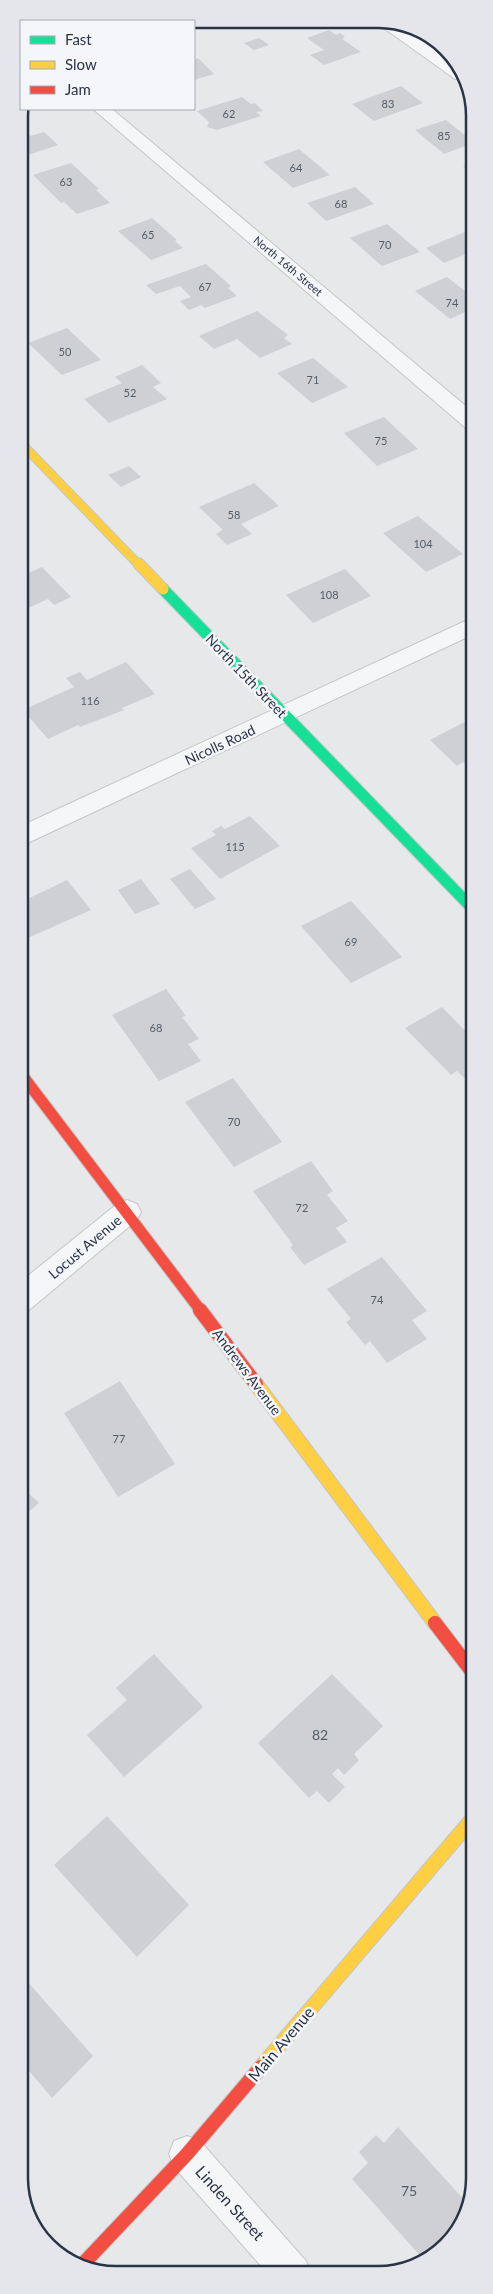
<svg xmlns="http://www.w3.org/2000/svg" width="493" height="2294" font-family="Lato,sans-serif">
	<style>
		.building { fill: #ced0d3 }
		.lines { fill: none; stroke-linecap: round; stroke-linejoin: round }
		.street-casing { stroke: #c4c6c8; stroke-width: 2 }
		.fast-casing { stroke: #c4c6c8; stroke-width: 13 }
		.slow-far2-casing { stroke: #c4c6c8; stroke-width: 10 }
		.slow-far1-casing { stroke: #c4c6c8; stroke-width: 13 }
		.slow-casing { stroke: #c4c6c8; stroke-width: 16 }
		.jam-far1-casing { stroke: #c4c6c8; stroke-width: 13 }
		.jam-casing { stroke: #c4c6c8; stroke-width: 16 }
		.street { fill: #f5f6f7; fill-rule: evenodd }
		.fast { stroke: #16e098; stroke-width: 11 }
		.slow-far2 { stroke: #ffcf43; stroke-width: 8 }
		.slow-far1 { stroke: #ffcf43; stroke-width: 11 }
		.slow { stroke: #ffcf43; stroke-width: 14 }
		.jam-far1 { stroke: #f24e42; stroke-width: 11 }
		.jam { stroke: #f24e42; stroke-width: 14 }
		.labels { text-anchor: middle; stroke-width: 5; stroke-linejoin: round; paint-order: stroke }
		.number-label { font-size: 11px; fill: #545c69 }
		.far-street-label { font-size: 11px; fill: #2b3445; stroke: #f4f6f9 }
		.street-label { font-size: 14px; fill: #2b3445; stroke: #f4f6f9 }
		.near-number-label { font-size: 14px; fill: #545c69 }
		.near-street-label { font-size: 16px; fill: #2b3445; stroke: #f4f6f9 }
		.rim { fill: none; stroke: #2b3445; stroke-width: 2.5 }
	</style>
	<rect width="100%" height="100%" fill="#e6e8ea"/>
	<path class="building" d="M 115,19 L 158,19 L 161,21 L 107,21 Z
		M 249,20 L 285,21 L 269,26 L 265,23 L 256,26 Z
		M 329,30 L 336,35 L 340,33 L 345,37 L 342,39 L 361,52 L 324,65 L 310,55 L 324,50 L 307,38 Z
		M 259,38 L 269,45 L 254,50 L 244,43 Z
		M 198,58 L 214,74 L 194,80 L 194,60 Z
		M 401,86 L 423,103 L 374,121 L 352,104 Z
		M 242,97 L 251,104 L 255,103 L 263,111 L 256,112 L 261,116 L 217,130 L 207,127 L 209,122 L 197,111 Z
		M 446,120 L 473,142 L 473,143 L 444,154 L 415,130 Z
		M 44,132 L 58,145 L 19,158 L 19,135 L 27,133 L 30,136 Z
		M 299,149 L 330,175 L 293,188 L 263,162 Z
		M 473,162 L 473,174 L 463,166 Z
		M 71,163 L 99,189 L 96,190 L 110,203 L 77,214 L 64,202 L 61,203 L 33,175 Z
		M 355,187 L 374,204 L 326,221 L 307,203 Z
		M 152,218 L 177,240 L 175,241 L 183,248 L 151,260 L 118,231 Z
		M 387,224 L 420,252 L 382,266 L 350,238 Z
		M 465,232 L 473,239 L 474,251 L 444,263 L 426,248 Z
		M 206,264 L 231,286 L 228,288 L 237,296 L 205,308 L 201,305 L 189,310 L 180,301 L 191,297 L 180,286 L 156,294 L 146,285 Z
		M 447,277 L 474,298 L 474,308 L 450,319 L 415,291 Z
		M 257,311 L 288,335 L 284,338 L 292,344 L 260,358 L 237,339 L 214,349 L 199,336 Z
		M 67,328 L 101,360 L 62,375 L 28,343 Z
		M 313,358 L 348,387 L 312,403 L 277,373 Z
		M 142,365 L 161,383 L 153,387 L 167,399 L 109,423 L 84,399 L 122,383 L 115,377 Z
		M 384,417 L 418,449 L 377,466 L 344,433 Z
		M 129,466 L 141,477 L 121,487 L 108,475 Z
		M 254,483 L 279,506 L 241,524 L 252,534 L 227,545 L 216,534 L 223,530 L 199,507 Z
		M 418,516 L 463,554 L 426,572 L 383,533 Z
		M 42,567 L 71,597 L 54,605 L 48,599 L 28,608 L 19,599 L 19,577 Z
		M 345,569 L 371,596 L 313,623 L 286,595 Z
		M 126,662 L 155,694 L 122,708 L 124,710 L 80,727 L 78,725 L 48,739 L 23,710 L 74,687 L 66,678 L 80,672 L 87,680 Z
		M 474,717 L 474,772 L 463,762 L 457,766 L 430,740 Z
		M 250,816 L 280,846 L 220,879 L 191,848 L 216,835 L 212,831 L 221,826 L 225,829 Z
		M 190,869 L 216,899 L 195,909 L 170,879 Z
		M 141,879 L 160,904 L 135,914 L 118,890 Z
		M 67,880 L 91,910 L 21,941 L 19,938 L 19,903 Z
		M 351,901 L 402,957 L 351,983 L 301,926 Z
		M 166,989 L 186,1016 L 182,1017 L 199,1039 L 188,1044 L 201,1061 L 159,1081 L 112,1015 Z
		M 442,1007 L 474,1040 L 474,1088 L 457,1071 L 451,1075 L 405,1028 Z
		M 233,1078 L 282,1142 L 234,1167 L 185,1102 Z
		M 311,1161 L 333,1191 L 327,1195 L 348,1221 L 336,1228 L 347,1242 L 304,1265 L 290,1247 L 293,1245 L 253,1191 Z
		M 382,1257 L 427,1311 L 412,1320 L 427,1339 L 387,1363 L 370,1341 L 365,1345 L 346,1322 L 351,1319 L 327,1289 Z
		M 120,1381 L 175,1464 L 118,1497 L 64,1413 Z
		M 19,1484 L 39,1503 L 19,1520 Z
		M 154,1654 L 203,1707 L 124,1777 L 87,1735 L 127,1700 L 116,1688 Z
		M 332,1674 L 383,1726 L 354,1754 L 359,1760 L 344,1775 L 338,1768 L 332,1774 L 345,1787 L 329,1803 L 317,1791 L 309,1798 L 258,1743 Z
		M 107,1816 L 189,1905 L 137,1957 L 54,1865 Z
		M 19,1972 L 93,2056 L 52,2098 L 20,2060 Z
		M 398,2127 L 467,2203 L 450,2243 L 422,2258 L 352,2179 L 368,2163 L 359,2152 L 376,2135 L 384,2143 Z"/>
	<g class="lines">
		<defs>
			<path id="street" d="M 379,22 L 398,22 L 455,63 L 463,80 L 455,79 L 381,26 Z
				M 93,109 L 112,109 L 474,413 L 474,430 L 467,429 Z
				M 474,617 L 474,634 L 19,847 L 19,827 Z
				M 127,1200 L 137,1204 L 141,1212 L 137,1220 L 29,1310 L 19,1314 L 19,1283 L 117,1204 Z
				M 187,2136 L 200,2141 L 306,2261 L 312,2274 L 268,2274 L 174,2167 L 169,2154 L 174,2141 Z"/>
			<path id="fast" d="M 163,589 L 474,910"/>
			<path id="slow-far2" d="M 19,441 L 140,566"/>
			<path id="slow-far1" d="M 139,564 L 163,589"/>
			<path id="slow" d="M 256,1384 L 435,1623
				M 261,2067 L 474,1817"/>
			<path id="jam-far1" d="M 19,1071 L 201,1311"/>
			<path id="jam" d="M 200,1310 L 256,1384
				M 435,1623 L 474,1674
				M 82,2265 L 187,2154 L 261,2067"/>
		</defs>
		<use href="#street" class="street-casing"/>
		<use href="#fast" class="fast-casing"/>
		<use href="#slow-far2" class="slow-far2-casing"/>
		<use href="#slow-far1" class="slow-far1-casing"/>
		<use href="#slow" class="slow-casing"/>
		<use href="#jam-far1" class="jam-far1-casing"/>
		<use href="#jam" class="jam-casing"/>
		<use href="#street" class="street"/>
		<use href="#fast" class="fast"/>
		<use href="#slow-far2" class="slow-far2"/>
		<use href="#slow-far1" class="slow-far1"/>
		<use href="#slow" class="slow"/>
		<use href="#jam-far1" class="jam-far1"/>
		<use href="#jam" class="jam"/>
	</g>
	<g class="labels">
		<g class="number-label">
			<text x="388" y="108">83</text>
			<text x="229" y="118">62</text>
			<text x="444" y="140">85</text>
			<text x="296" y="172">64</text>
			<text x="66" y="186">63</text>
			<text x="341" y="208">68</text>
			<text x="148" y="239">65</text>
			<text x="385" y="249">70</text>
			<text x="205" y="291">67</text>
			<text x="452" y="307">74</text>
			<text x="65" y="356">50</text>
			<text x="313" y="384">71</text>
			<text x="130" y="397">52</text>
			<text x="381" y="445">75</text>
			<text x="234" y="519">58</text>
			<text x="423" y="548">104</text>
			<text x="329" y="599">108</text>
			<text x="90" y="705">116</text>
			<text x="235" y="851">115</text>
			<text x="351" y="946">69</text>
			<text x="156" y="1032">68</text>
			<text x="234" y="1126">70</text>
			<text x="302" y="1212">72</text>
			<text x="377" y="1304">74</text>
			<text x="119" y="1443">77</text>
		</g>
		<g class="far-street-label">
			<text transform="translate(288 266) rotate(40)" y="4">North 16th Street</text>
		</g>
		<g class="street-label">
			<text transform="translate(246 676) rotate(46)" y="5">North 15th Street</text>
			<text transform="translate(220 745) rotate(-25)" y="5">Nicolls Road</text>
			<text transform="translate(85 1247) rotate(-40)" y="5">Locust Avenue</text>
			<text transform="translate(247 1372) rotate(53)" y="5">Andrews Avenue</text>
		</g>
		<g class="near-number-label">
			<text x="320" y="1740">82</text>
			<text x="409" y="2196">75</text>
		</g>
		<g class="near-street-label">
			<text transform="translate(281 2044) rotate(-50)" y="6">Main Avenue</text>
			<text transform="translate(230 2203) rotate(48)" y="6">Linden Street</text>
		</g>
	</g>
	<path d="M0 0H493V2294H0ZM116 28H378A88 88 0 0 1 466 116V2178A88 88 0 0 1 378 2266H116A88 88 0 0 1 28 2178V116A88 88 0 0 1 116 28Z" fill="#e4e6eb" fill-rule="evenodd"/>
	<path class="rim" d="M116 28H378A88 88 0 0 1 466 116V2178A88 88 0 0 1 378 2266H116A88 88 0 0 1 28 2178V116A88 88 0 0 1 116 28Z"/>
	<rect x="20" y="20" width="175" height="90" fill="#f4f6f9" stroke="#a4a8b1"/>
	<rect x="30" y="36" width="25" height="8" fill="#16e098" stroke="#a4a8b1"/>
	<text x="65" y="45" font-size="15" fill="#2b3445">Fast</text>
	<rect x="30" y="61" width="25" height="8" fill="#ffcf43" stroke="#a4a8b1"/>
	<text x="65" y="70" font-size="15" fill="#2b3445">Slow</text>
	<rect x="30" y="86" width="25" height="8" fill="#f24e42" stroke="#a4a8b1"/>
	<text x="65" y="95" font-size="15" fill="#2b3445">Jam</text>
</svg>
